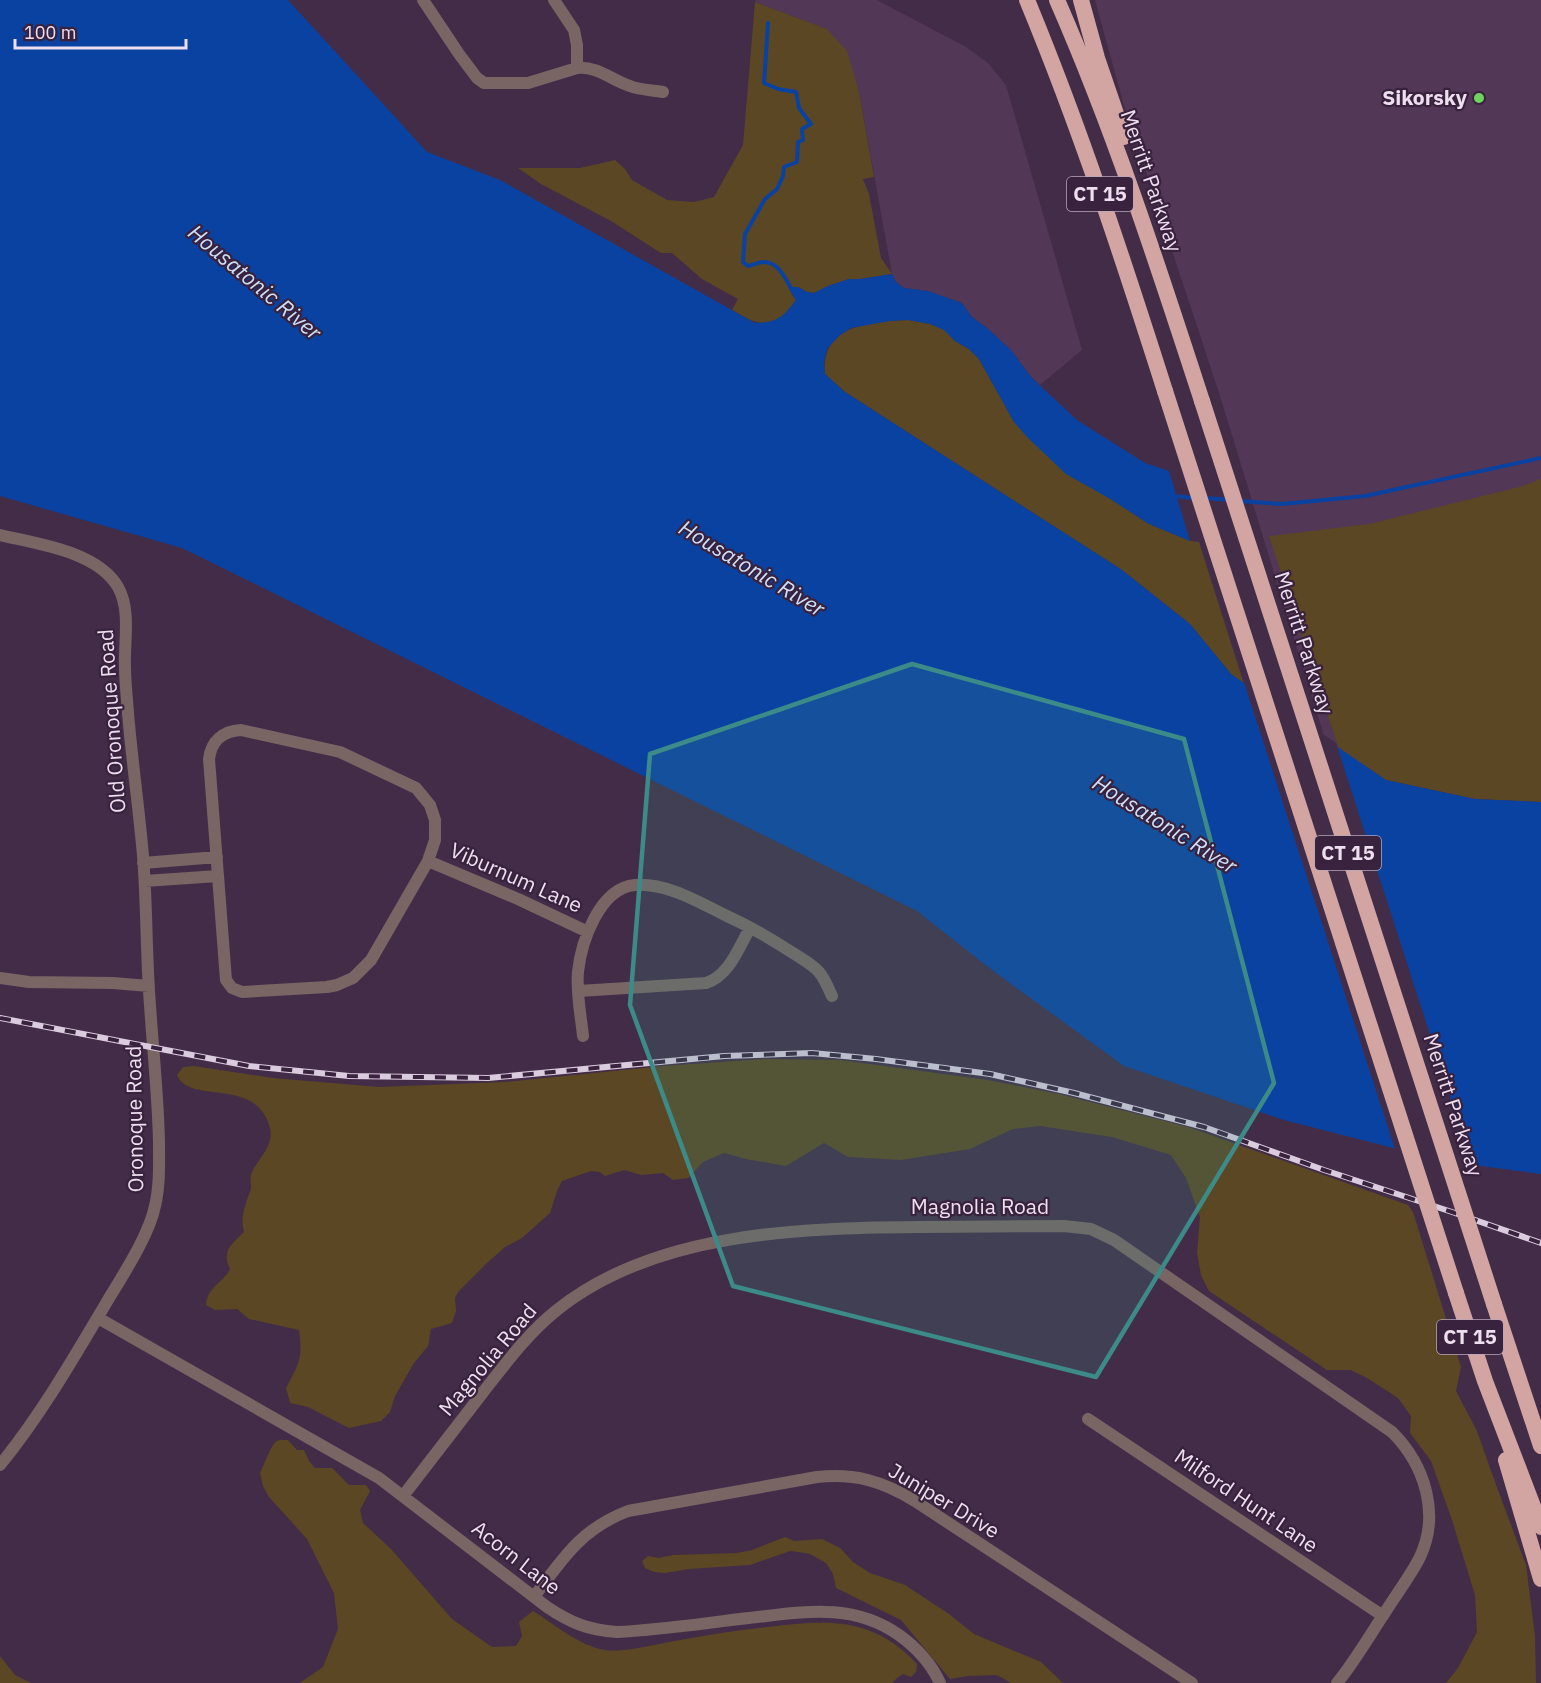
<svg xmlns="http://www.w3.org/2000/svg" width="1541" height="1683" font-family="'IBM Plex Sans',sans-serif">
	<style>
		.built { fill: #523757 }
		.green { fill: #5b4723 }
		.water { fill: #0a42a2 }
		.pier { fill: #432c48 }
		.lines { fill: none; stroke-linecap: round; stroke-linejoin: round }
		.stream { stroke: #0a42a2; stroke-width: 4 }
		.minor { stroke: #786564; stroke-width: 12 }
		.highway { stroke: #d2a4a2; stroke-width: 16 }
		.rail-casing { stroke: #dbcbde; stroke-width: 6 }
		.rail { stroke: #39223d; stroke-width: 4; stroke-dasharray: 11; stroke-linecap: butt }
		.highway-bridge { stroke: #d2a4a2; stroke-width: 16 }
		.marked { fill: #3c8b88; fill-opacity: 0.2; stroke: #3c8b88; stroke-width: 4.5; stroke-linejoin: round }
		.poi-dot { fill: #6fd35f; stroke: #39223d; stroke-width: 2 }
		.labels { text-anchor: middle; stroke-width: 4.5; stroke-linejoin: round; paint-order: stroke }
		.shield { fill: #39223d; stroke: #b8a6ba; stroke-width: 1.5 }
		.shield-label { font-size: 20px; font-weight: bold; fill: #eedff0 }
		.poi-label { font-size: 21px; font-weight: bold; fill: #eedff0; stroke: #39223d; text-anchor: end }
		.street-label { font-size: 21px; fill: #eedff0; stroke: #39223d }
		.water-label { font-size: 22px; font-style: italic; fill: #d0dff8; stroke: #39223d }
	</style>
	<rect width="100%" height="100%" fill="#432c48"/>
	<path class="built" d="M 756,0 L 877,0 L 966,47 L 988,63 L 1006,85 L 1082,350 L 1040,385 L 1031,377 L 1011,350 L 987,328 L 972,317 L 962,303 L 928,291 L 904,288 L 896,282 L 892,274 L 859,92 L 827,29 L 755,2 Z
		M 1095,0 L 1541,0 L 1541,802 L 1330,756 L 1220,396 L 1123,102 Z"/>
	<path class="green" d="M 755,2 L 827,29 L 847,51 L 859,92 L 874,177 L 863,179 L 869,194 L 881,258 L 892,274 L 860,279 L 849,279 L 828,286 L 814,293 L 807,292 L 798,287 L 791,293 L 796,300 C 792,305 789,312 784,315 C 766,331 749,320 732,310 L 738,299 L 702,279 L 672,253 L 661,253 L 611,221 L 541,184 L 518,168 L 580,168 L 615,160 L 625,169 L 632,180 L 667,200 L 694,202 L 714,197 L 743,145 Z
		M 908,320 L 930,324 L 945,330 L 955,341 L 969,349 L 979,359 L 1014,422 L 1112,500 L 1149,524 L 1190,541 L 1199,542 L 1244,684 L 1231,674 L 1190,624 L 1122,570 L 845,392 L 825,374 C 821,324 871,322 908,320 Z
		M 1541,479 L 1541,802 L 1475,799 L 1386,780 L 1339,749 L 1269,536 L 1369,524 L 1523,486 Z
		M 765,1059 L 840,1060 L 988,1080 L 1059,1094 L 1188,1127 L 1408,1205 L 1413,1212 L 1461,1367 L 1456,1391 L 1477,1431 L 1495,1482 L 1526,1565 L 1535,1636 L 1536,1683 L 1446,1683 L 1458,1668 L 1477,1632 L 1475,1595 L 1452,1520 L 1431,1461 L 1410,1433 L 1411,1416 L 1398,1398 L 1367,1378 L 1351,1370 L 1327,1370 L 1209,1291 L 1201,1275 L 1197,1253 L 1200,1217 L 1186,1178 L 1171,1155 L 1112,1137 L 1040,1126 L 1013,1129 L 970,1149 L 901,1160 L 848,1157 L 824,1143 L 786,1166 L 746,1159 L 724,1153 L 703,1162 L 688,1178 L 673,1180 L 663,1173 L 641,1175 L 624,1170 L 605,1176 L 600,1172 L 591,1171 L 562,1181 L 557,1191 L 550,1213 L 522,1238 L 505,1247 L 486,1264 L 458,1292 L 455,1298 L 456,1311 L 452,1323 L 431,1329 L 428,1346 L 414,1363 L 395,1396 L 390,1412 L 381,1421 L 349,1428 L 308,1407 L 290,1403 L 286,1388 C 299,1364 303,1358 299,1330 L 249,1319 L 237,1309 L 215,1310 L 206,1305 C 207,1287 224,1282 230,1269 C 221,1251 232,1244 244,1232 C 241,1220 243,1212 247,1200 C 248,1196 251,1191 251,1187 C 251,1180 249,1177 253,1170 C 260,1157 274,1145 270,1128 C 256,1075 190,1106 177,1075 L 183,1067 L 194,1066 L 273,1078 L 379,1087 L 505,1082 L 663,1066 Z
		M 288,1440 L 297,1450 L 304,1450 L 309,1461 L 315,1468 L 332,1468 L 349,1485 L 366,1485 L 370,1491 L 360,1510 L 363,1523 L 391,1549 L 452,1619 L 492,1647 L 516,1646 L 522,1636 L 519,1622 L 533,1611 C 556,1625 579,1646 605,1650 C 619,1653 654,1645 669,1642 C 702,1636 735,1630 768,1627 C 828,1620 872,1616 917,1664 L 916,1672 L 911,1677 L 903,1674 L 897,1678 L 892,1683 L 300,1683 L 323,1667 L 338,1629 L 334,1593 L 307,1539 L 269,1497 L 263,1486 L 260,1473 C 264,1465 271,1444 277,1441 C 281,1439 285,1440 288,1440 Z
		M 785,1537 L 794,1541 L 822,1539 L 840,1548 L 853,1562 L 870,1573 L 905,1585 L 949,1614 L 974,1634 L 1041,1662 L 1063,1683 L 1011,1683 L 997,1675 L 968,1676 L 950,1679 L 901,1620 L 836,1588 L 833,1574 L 826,1563 L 810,1554 L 798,1552 L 790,1551 L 750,1565 L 689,1569 L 665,1573 L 654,1572 L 645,1568 L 642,1561 L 648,1556 L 659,1558 L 673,1555 L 737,1553 L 752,1550 Z
		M 0,1656 L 15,1675 L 31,1683 L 0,1683 Z"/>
	<path class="water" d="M 0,0 L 288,0 L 427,152 L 500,180 L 755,323 C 778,322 782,318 796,300 L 788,287 L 798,287 L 807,292 L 814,293 L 828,286 L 849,279 L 860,279 L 892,274 L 896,282 L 904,288 L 928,291 L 962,303 L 972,317 L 987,328 L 1011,350 L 1031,377 L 1077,420 L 1145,463 L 1169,471 L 1190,541 L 1149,524 L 1112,500 L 1066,474 L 1027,437 L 1014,422 L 979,359 L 969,349 L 955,341 L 944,330 L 930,324 L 908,320 L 890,321 L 851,328 L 839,336 L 827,349 L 824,363 L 825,374 L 845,392 L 1122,570 L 1190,624 L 1231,674 L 1386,780 L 1475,799 L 1541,802 L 1541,1174 L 1444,1161 L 1284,1120 L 1124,1066 L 992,970 L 917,911 L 182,548 L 0,496 Z"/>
	<path class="pier" d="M 1243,679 L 1336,743 L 1473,1168 L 1443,1164 L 1396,1152 Z"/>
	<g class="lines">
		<path class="stream" d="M 768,23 L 764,83 L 778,89 L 796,92 L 799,108 L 811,124 L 802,129 L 803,140 L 798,142 L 797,162 L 784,167 L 783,176 L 777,189 L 765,199 L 745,234 L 743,262 L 748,266 C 753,265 759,262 763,262 C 778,261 786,279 792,290
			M 1174,496 L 1194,498
			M 1204,498 L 1230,500
			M 1240,501 L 1282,504 L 1365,496 L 1541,458"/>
		<path class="minor" d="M 423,0 L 459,54 L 477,78 L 484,83 L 528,83 L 577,68 C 598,66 611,80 630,86 C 640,90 652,90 663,92
			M 554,0 L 574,30 L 577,45 L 577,68
			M 0,535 C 37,544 97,551 118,587 C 131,610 124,641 125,666 C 125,682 127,698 128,713 C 132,761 139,809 143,856 C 147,905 146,955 150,1005 C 153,1051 158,1096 159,1142 C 159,1163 160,1185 155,1206 C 149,1236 121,1278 105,1305 C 73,1359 40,1416 0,1465
			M 241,730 L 340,752 L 416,788 L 430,805 L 435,820 L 435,840 L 428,861 L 371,960 L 353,978 L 337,985 L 327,987 L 242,992 L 232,988 L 226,980 L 209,759 C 211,741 223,731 241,730 Z
			M 428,861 L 518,899 L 588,932
			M 143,863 L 217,857
			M 145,881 L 218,876
			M 0,978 L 29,982 L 113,983 L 149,986
			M 579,991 L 706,983 C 729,976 739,947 750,928
			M 583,1036 C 581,1016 576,993 578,972 C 581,943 599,888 635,885 C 669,883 700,903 729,917 C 751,927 773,940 793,953 C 802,959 812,964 819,972 C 825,979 828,988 832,996
			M 98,1318 L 379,1478 L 547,1607 C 571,1623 588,1630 617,1632 C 661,1630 705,1623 749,1618 C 803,1612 852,1602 899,1635 C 917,1648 931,1663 940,1683
			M 1088,1419 L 1383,1616
			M 403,1496 C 430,1461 457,1426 484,1391 C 506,1363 528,1333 557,1310 C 654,1232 800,1228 918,1227 C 967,1227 1015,1226 1064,1226 L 1091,1229 L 1114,1240 L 1392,1432 C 1425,1465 1441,1515 1419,1559 C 1409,1578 1395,1596 1384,1614 C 1370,1635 1353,1664 1337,1683
			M 534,1597 C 563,1558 581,1529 628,1511 L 817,1477 C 855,1473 882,1481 915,1501 L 1192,1683"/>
		<path class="highway" d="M 1027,0 C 1080,128 1123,259 1165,391
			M 1057,0 C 1114,130 1158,266 1202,401
			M 1081,0 L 1097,58 L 1124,137
			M 1456,1293 L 1485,1381 L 1541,1527
			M 1494,1304 L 1541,1446
			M 1506,1460 L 1541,1579"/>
		<defs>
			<path id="rail" d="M 0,1018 L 249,1066 L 349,1076 L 488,1078 L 724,1056 L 812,1053 L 876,1059 L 990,1074 L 1074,1093 L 1204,1127 L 1324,1170 L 1452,1212 L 1541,1243"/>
		</defs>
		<use href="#rail" class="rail-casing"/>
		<use href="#rail" class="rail"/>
		<path class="highway-bridge" d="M 1165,391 L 1456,1293
			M 1202,401 L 1494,1304"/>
	</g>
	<path class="marked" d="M 912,664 L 1184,739 L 1274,1083 L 1096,1377 L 733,1286 L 630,1005 L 650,754 Z"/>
	<circle class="poi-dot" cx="1479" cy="98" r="6"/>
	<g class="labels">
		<g class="shield">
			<rect x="1067" y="177" width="66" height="34" rx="4.5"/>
			<rect x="1315" y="836" width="66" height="34" rx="4.5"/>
			<rect x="1437" y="1320" width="66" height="34" rx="4.5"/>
		</g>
		<g class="shield-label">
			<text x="1100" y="201">CT 15</text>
			<text x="1348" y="860">CT 15</text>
			<text x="1470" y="1344">CT 15</text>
		</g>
		<g class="poi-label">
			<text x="1467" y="105">Sikorsky</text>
		</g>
		<g class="street-label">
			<text transform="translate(1151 181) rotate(71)" y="7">Merritt Parkway</text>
			<text transform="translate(1304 643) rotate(72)" y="7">Merritt Parkway</text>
			<text transform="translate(112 721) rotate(-94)" y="7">Old Oronoque Road</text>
			<text transform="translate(516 878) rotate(24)" y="7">Viburnum Lane</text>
			<text transform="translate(1453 1105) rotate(72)" y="7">Merritt Parkway</text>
			<text transform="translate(135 1119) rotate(-91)" y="7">Oronoque Road</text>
			<text x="980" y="1214">Magnolia Road</text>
			<text transform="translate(488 1360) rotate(-50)" y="7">Magnolia Road</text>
			<text transform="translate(944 1501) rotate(31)" y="7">Juniper Drive</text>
			<text transform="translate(1246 1501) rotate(34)" y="7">Milford Hunt Lane</text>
			<text transform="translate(516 1558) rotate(38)" y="7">Acorn Lane</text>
		</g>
		<g class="water-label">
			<text transform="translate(255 282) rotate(40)" y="8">Housatonic River</text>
			<text transform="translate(752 568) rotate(31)" y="8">Housatonic River</text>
			<text transform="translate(1165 824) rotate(32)" y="8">Housatonic River</text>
		</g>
	</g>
	<path d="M15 39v9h171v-9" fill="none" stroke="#eedff0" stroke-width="3"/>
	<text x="24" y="39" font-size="18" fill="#eedff0" stroke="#39223d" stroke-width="4.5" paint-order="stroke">100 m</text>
</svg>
